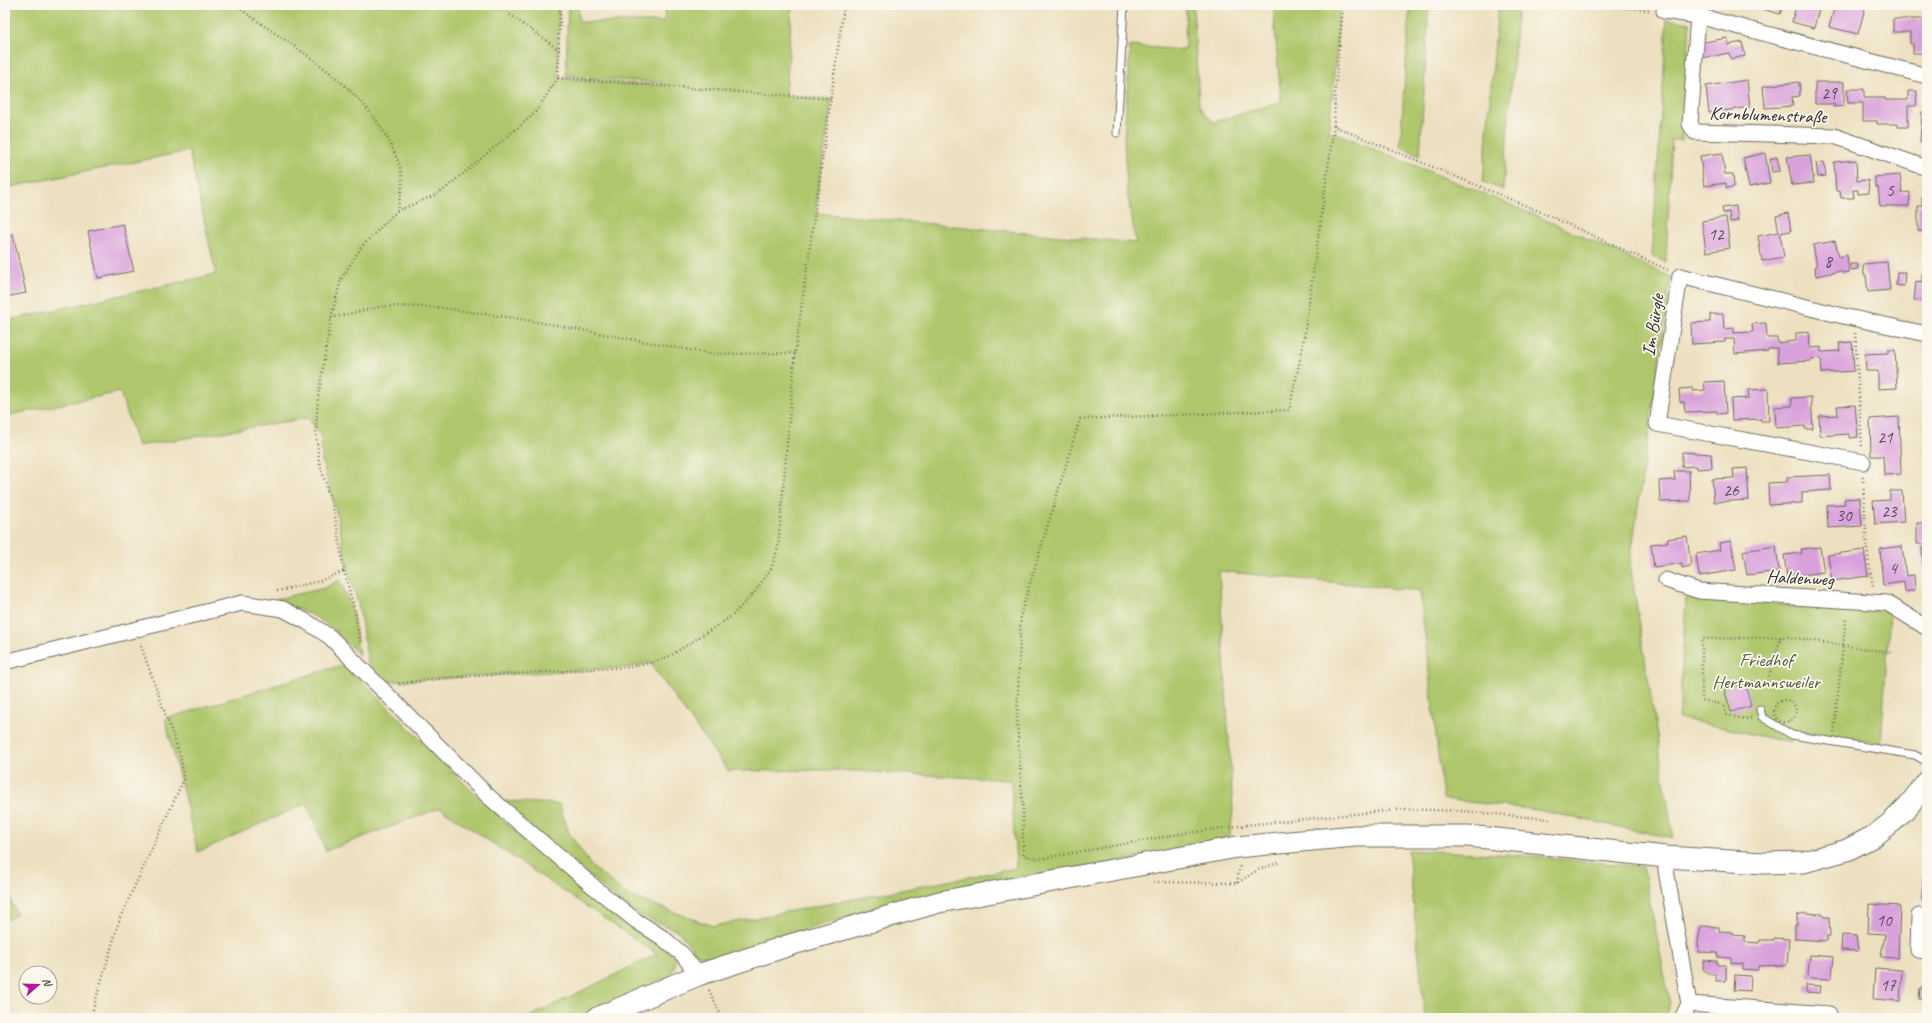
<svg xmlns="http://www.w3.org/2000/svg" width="1932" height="1023" font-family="Caveat,sans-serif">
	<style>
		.green { fill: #afc76c; stroke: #6d794c }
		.building { fill: #d9a1dc }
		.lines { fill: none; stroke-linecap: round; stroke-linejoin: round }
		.lane-casing { stroke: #6f6a5f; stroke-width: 9 }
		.street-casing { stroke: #6f6a5f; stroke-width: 17 }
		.secondary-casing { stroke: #6f6a5f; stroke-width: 23 }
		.path { stroke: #6f6a5f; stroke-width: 2.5; stroke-dasharray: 1 3; stroke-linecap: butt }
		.lane { stroke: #fff; stroke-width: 7 }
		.street { stroke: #fff; stroke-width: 15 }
		.secondary { stroke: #fff; stroke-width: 21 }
		.labels { text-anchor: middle; stroke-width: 3.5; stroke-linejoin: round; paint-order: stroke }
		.number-label { font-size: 17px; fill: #564857 }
		.street-label { font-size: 19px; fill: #2b2b2b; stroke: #fbf7ec }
		.park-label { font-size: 19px; fill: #535a3e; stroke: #fbf7ec }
	</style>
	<rect width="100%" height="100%" fill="#fbf7ec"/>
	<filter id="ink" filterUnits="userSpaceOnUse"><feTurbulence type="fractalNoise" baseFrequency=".025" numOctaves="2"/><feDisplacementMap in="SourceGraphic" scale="8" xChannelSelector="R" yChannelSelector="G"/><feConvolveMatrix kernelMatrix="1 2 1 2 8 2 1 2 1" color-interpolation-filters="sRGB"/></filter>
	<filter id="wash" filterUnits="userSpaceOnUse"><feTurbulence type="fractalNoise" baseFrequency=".012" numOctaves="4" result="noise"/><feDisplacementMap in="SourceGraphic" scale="16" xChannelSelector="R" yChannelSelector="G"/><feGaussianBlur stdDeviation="0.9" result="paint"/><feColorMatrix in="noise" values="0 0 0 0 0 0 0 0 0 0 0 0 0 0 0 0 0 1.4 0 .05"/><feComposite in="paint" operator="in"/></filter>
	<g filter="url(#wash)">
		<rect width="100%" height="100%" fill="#ede0c0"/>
		<path class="green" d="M 5,5 L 559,5 L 558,78 L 662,86 L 662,83 L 566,76 L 568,5 L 578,5 L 579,22 L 664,22 L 665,5 L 792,5 L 786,96 L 832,99 L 815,213 L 1136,243 L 1127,191 L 1124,142 L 1130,46 L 1185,50 L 1186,5 L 1193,5 L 1199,105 L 1205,114 L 1214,122 L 1281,102 L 1273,5 L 1340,5 L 1329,132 L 1336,133 L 1535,215 L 1671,277 L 1630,563 L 1673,838 L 1537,810 L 1443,799 L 1420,591 L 1219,571 L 1233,811 L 1230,835 L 1208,847 L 1022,877 L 846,917 L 715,959 L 698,955 L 678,931 L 631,911 L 501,801 L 559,804 L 569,833 L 592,867 L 629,896 L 713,926 L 1016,868 L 1011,780 L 838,770 L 728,771 L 650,663 L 631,667 L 383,682 L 368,663 L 359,607 L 348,570 L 337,515 L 322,461 L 321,435 L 308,418 L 138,446 L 120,392 L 5,416 L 5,321 L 216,274 L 189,151 L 5,188 Z
			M 1410,5 L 1429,5 L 1420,155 L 1400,147 Z
			M 1498,5 L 1518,5 L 1503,190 L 1483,182 Z
			M 1667,19 L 1690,23 L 1682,140 L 1672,140 L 1666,262 L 1652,256 Z
			M 339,580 C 353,602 355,629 359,655 L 334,630 L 316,617 L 276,599 L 325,588 Z
			M 1686,598 L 1890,612 L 1881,743 L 1792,731 L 1791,743 L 1679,718 Z
			M 345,664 L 478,797 L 549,862 L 622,923 L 667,948 L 675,958 L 674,968 L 668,977 L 579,1018 L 527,1018 L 657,954 L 440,808 L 326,851 L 307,803 L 198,852 L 165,719 Z
			M 1408,850 L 1520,855 L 1643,867 L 1670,1003 L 1664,1018 L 1425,1018 Z
			M 5,893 L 7,893 L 17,914 L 5,921 Z"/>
		<g id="blocks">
			<path class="building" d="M 1727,5 L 1747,5 L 1746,10 Z
				M 1759,5 L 1783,5 L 1780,14 L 1758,8 Z
				M 1796,5 L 1820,5 L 1814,28 L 1792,22 Z
				M 1835,5 L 1866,5 L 1858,34 L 1829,27 Z
				M 1893,19 L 1924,19 L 1924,29 L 1927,29 L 1927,53 L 1913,53 L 1913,44 L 1910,44 L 1910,32 L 1893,32 Z
				M 1727,38 L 1728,45 L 1742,42 L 1745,56 L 1731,59 L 1729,53 L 1702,58 L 1699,43 Z
				M 1747,80 L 1750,107 L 1709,113 L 1706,86 Z
				M 1799,82 L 1800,96 L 1792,97 L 1793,106 L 1765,108 L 1763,86 Z
				M 1815,82 L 1844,82 L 1844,106 L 1834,107 L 1834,104 L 1815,104 Z
				M 1847,89 L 1864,89 L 1864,98 L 1885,98 L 1886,100 L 1908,100 L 1908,91 L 1917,91 L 1916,106 L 1908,106 L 1908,127 L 1898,127 L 1898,124 L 1877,124 L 1877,121 L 1863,121 L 1863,103 L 1848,103 Z
				M 1922,112 L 1927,112 L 1927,142 L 1920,142 Z
				M 1722,153 L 1725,174 L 1733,174 L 1734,187 L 1726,188 L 1726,183 L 1704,186 L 1700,156 Z
				M 1765,153 L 1770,183 L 1749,187 L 1743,158 Z
				M 1810,155 L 1814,183 L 1792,185 L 1787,157 Z
				M 1777,157 L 1780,171 L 1772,172 L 1770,159 Z
				M 1856,160 L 1857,181 L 1868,180 L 1869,193 L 1858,194 L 1858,190 L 1853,190 L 1854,198 L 1841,198 L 1840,191 L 1836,191 L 1834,162 Z
				M 1824,162 L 1826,176 L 1818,177 L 1816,163 Z
				M 1900,175 L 1902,193 L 1910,192 L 1909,206 L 1880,206 L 1878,187 L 1875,187 L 1875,177 Z
				M 1922,197 L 1927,197 L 1927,231 L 1918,231 L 1918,206 L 1922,206 Z
				M 1736,206 L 1738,221 L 1730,222 L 1729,212 L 1723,213 L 1722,208 Z
				M 1788,213 L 1791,231 L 1780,233 L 1784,257 L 1762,261 L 1758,236 L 1779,232 L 1776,216 Z
				M 1726,217 L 1730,248 L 1706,252 L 1702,221 Z
				M 123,224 L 134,271 L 98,278 L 88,231 Z
				M 13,234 L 26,293 L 5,297 L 5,235 Z
				M 1835,241 L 1839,257 L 1847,255 L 1849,272 L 1842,273 L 1841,271 L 1816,276 L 1815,267 L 1817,266 L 1813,245 Z
				M 1887,262 L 1890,290 L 1868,292 L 1866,275 L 1864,275 L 1863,264 Z
				M 1850,264 L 1857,264 L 1858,269 L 1851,270 Z
				M 1897,272 L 1905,272 L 1904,286 L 1896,285 Z
				M 1922,273 L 1927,273 L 1927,301 L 1914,300 L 1916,281 L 1922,282 Z
				M 1710,314 L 1723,314 L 1724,329 L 1734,328 L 1734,333 L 1753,332 L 1752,324 L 1766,323 L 1767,338 L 1777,338 L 1778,343 L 1796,341 L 1796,333 L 1809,332 L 1810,348 L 1821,347 L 1821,352 L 1840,351 L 1839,343 L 1852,342 L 1854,371 L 1822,373 L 1821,358 L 1811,359 L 1811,361 L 1778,363 L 1777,348 L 1768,349 L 1768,351 L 1735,354 L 1734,339 L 1725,339 L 1725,342 L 1692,344 L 1691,323 L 1710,322 Z
				M 1888,350 L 1895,350 L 1897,388 L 1878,389 L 1878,371 L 1866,371 L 1865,354 L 1888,353 Z
				M 1724,381 L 1726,413 L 1717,414 L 1717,411 L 1685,412 L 1684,402 L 1680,402 L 1679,389 L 1693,388 L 1693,391 L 1705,390 L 1704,382 Z
				M 1768,389 L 1769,421 L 1761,421 L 1761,419 L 1732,420 L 1731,399 L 1749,398 L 1748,390 Z
				M 1811,397 L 1813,429 L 1805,429 L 1805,426 L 1776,428 L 1775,407 L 1792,406 L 1792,398 Z
				M 1855,405 L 1858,437 L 1849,438 L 1849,434 L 1820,436 L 1819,416 L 1838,415 L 1837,406 Z
				M 1899,417 L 1901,474 L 1884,475 L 1883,456 L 1871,456 L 1870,419 Z
				M 1682,452 L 1711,454 L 1712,468 L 1697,469 L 1697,466 L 1682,467 Z
				M 1747,468 L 1749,500 L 1714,502 L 1712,479 L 1734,478 L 1733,469 Z
				M 1674,471 L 1689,471 L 1690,501 L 1660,502 L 1659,481 L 1675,480 Z
				M 1830,475 L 1831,490 L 1802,492 L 1802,503 L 1769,505 L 1768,483 L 1787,482 L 1787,477 Z
				M 1890,491 L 1902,491 L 1904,522 L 1875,524 L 1873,501 L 1890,500 Z
				M 1860,498 L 1862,526 L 1828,528 L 1827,505 L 1845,504 L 1844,499 Z
				M 1917,523 L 1927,523 L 1927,544 L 1917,544 Z
				M 1687,536 L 1691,566 L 1682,568 L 1682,563 L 1654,567 L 1651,544 L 1668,542 L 1667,539 Z
				M 1731,541 L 1736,570 L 1699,576 L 1696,554 L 1720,550 L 1719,543 Z
				M 1776,546 L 1779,571 L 1747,575 L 1743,551 Z
				M 1902,546 L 1906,576 L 1914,575 L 1915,590 L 1905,592 L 1904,582 L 1883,585 L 1880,549 Z
				M 1820,547 L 1824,572 L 1787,577 L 1784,555 L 1802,553 L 1801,549 Z
				M 1922,547 L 1927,547 L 1927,569 L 1923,569 Z
				M 1864,550 L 1868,576 L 1832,581 L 1828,555 Z
				M 1745,683 L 1751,706 L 1731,712 L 1724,689 Z
				M 1923,877 L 1927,877 L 1927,901 L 1922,900 Z
				M 1869,904 L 1900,906 L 1898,958 L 1881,957 L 1885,934 L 1868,933 Z
				M 1805,913 L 1822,914 L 1824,917 L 1829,917 L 1830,936 L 1827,936 L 1827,941 L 1795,939 L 1795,925 L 1797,925 L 1797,915 Z
				M 1701,926 L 1719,927 L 1719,931 L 1733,932 L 1733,935 L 1745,936 L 1745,942 L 1759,943 L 1760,940 L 1774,940 L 1774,938 L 1789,939 L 1787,965 L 1758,966 L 1758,970 L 1743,969 L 1743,964 L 1731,963 L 1731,958 L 1717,957 L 1718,953 L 1699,952 L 1698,942 Z
				M 1842,935 L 1856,936 L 1858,951 L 1841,950 Z
				M 1810,955 L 1834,957 L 1832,976 L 1829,979 L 1811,978 L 1808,975 Z
				M 1704,960 L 1717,961 L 1717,965 L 1726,965 L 1726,981 L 1716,981 L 1716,974 L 1709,974 L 1703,969 Z
				M 1875,968 L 1902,970 L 1900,1001 L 1873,999 Z
				M 1925,972 L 1927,972 L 1927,999 L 1919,999 L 1920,988 L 1924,988 Z
				M 1735,975 L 1751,976 L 1750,991 L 1734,990 Z
				M 1806,985 L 1821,986 L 1820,993 L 1806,992 Z"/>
		</g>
	</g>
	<g filter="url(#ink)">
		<use href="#blocks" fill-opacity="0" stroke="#6f6a5f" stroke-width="1"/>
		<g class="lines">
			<defs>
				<path id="lane" d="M 1117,133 L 1124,5
					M 1760,709 L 1762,717 L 1792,735 L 1915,755 L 1927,762"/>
				<path id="street" d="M 1664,11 L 1698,16 L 1927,76
					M 1698,16 L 1690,124 L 1695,132 L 1834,136 L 1927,168
					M 1863,462 L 1657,424 L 1680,276 L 1843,316 L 1927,334
					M 1666,580 L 1699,591 L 1887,603 L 1927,628
					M 5,662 L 242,603 L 283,609 L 307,622 L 330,637 L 488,796 L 594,887 L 635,920 L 663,938 L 683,955 L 698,975
					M 1666,857 L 1666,870 L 1689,1004
					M 1927,917 L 1919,916 L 1918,950 L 1927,951
					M 1689,1004 L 1829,1014
					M 1682,1018 L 1689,1004"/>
				<path id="secondary" d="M 597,1018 L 698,975 L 793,944 L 939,902 L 1237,847 L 1355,836 L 1468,836 L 1666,857 L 1764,863 L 1804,862 L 1847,850 L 1874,836 L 1892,822 L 1909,805 L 1927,782"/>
			</defs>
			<use href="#lane" class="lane-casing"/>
			<use href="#street" class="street-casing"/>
			<use href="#secondary" class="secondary-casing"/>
			<path class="path" d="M 235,5 C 290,46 355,78 389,141 C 394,152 401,165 402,178 C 403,189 399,201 397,211
				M 497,5 L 559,50
				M 1343,5 L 1335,91 L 1334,126 L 1541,212 L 1668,270
				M 1588,5 L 1650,10
				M 558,78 L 832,99
				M 1334,126 L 1302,351 L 1289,410 L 1080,419 L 1021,613 L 1017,720 L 1023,811 L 1023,855 L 1038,859 L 1186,833 L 1246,825 L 1404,809 L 1462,811 L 1551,819
				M 331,318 L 383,306 L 436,307 L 527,320 L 712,354 L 795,353
				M 1855,333 L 1862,448
				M 1863,477 L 1867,550 L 1873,587
				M 344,571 L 355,611 L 361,645
				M 277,591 L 320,581 L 344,571 L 335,515 L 319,461 L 316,431 L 318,397 L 331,318 L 341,279 L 362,246 L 397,211 L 440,193 L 534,114 L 558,78 L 560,5
				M 1769,676 L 1781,637
				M 399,684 L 417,681 L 458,677 L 631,667 L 650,663 L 670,656 L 732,616 L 754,593 L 771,569 L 778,548 L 795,353 L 844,5
				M1774 711a11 11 0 1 1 22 0a11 11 0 1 1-22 0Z
				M 1751,718 L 1745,719 L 1727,715 L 1724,705 L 1702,700 L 1702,639 L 1788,637 L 1894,653
				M 1834,732 L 1846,617
				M 1154,882 L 1237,883 L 1258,870 L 1280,862
				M 1237,883 L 1240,865
				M 709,990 L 722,1018
				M 1843,1016 L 1871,1018
				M 93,1018 L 93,1009 L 120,918 L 184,779 L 181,758 L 140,643"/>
			<use href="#lane" class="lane"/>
			<use href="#street" class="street"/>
			<use href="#secondary" class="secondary"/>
		</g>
	</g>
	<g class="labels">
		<g class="number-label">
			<text x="1829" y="99">29</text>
			<text x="1890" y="196">5</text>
			<text x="1716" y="240">12</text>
			<text x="1828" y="267">8</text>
			<text x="1885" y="443">21</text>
			<text x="1731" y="496">26</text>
			<text x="1889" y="517">23</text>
			<text x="1844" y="521">30</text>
			<text x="1893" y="574">4</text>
			<text x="1884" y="926">10</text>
			<text x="1888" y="991">17</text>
		</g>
		<g class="street-label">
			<text transform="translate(1768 114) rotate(2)" y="7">Kornblumenstraße</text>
			<text transform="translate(1652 325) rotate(-81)" y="7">Im Bürgle</text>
			<text transform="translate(1800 577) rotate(3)" y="7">Haldenweg</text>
		</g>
		<g class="park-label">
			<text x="1766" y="666">Friedhof<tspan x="1766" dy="22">Hertmannsweiler</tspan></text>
		</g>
	</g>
	<rect width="1932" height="1023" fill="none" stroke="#fbf7ec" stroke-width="20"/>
	<g transform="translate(38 985) rotate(70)"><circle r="19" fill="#fbf7ec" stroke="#a8a59f"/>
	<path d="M0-3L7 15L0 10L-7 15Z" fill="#b5179e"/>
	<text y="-6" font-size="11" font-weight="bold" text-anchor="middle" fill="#2b2b2b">N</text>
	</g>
</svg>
